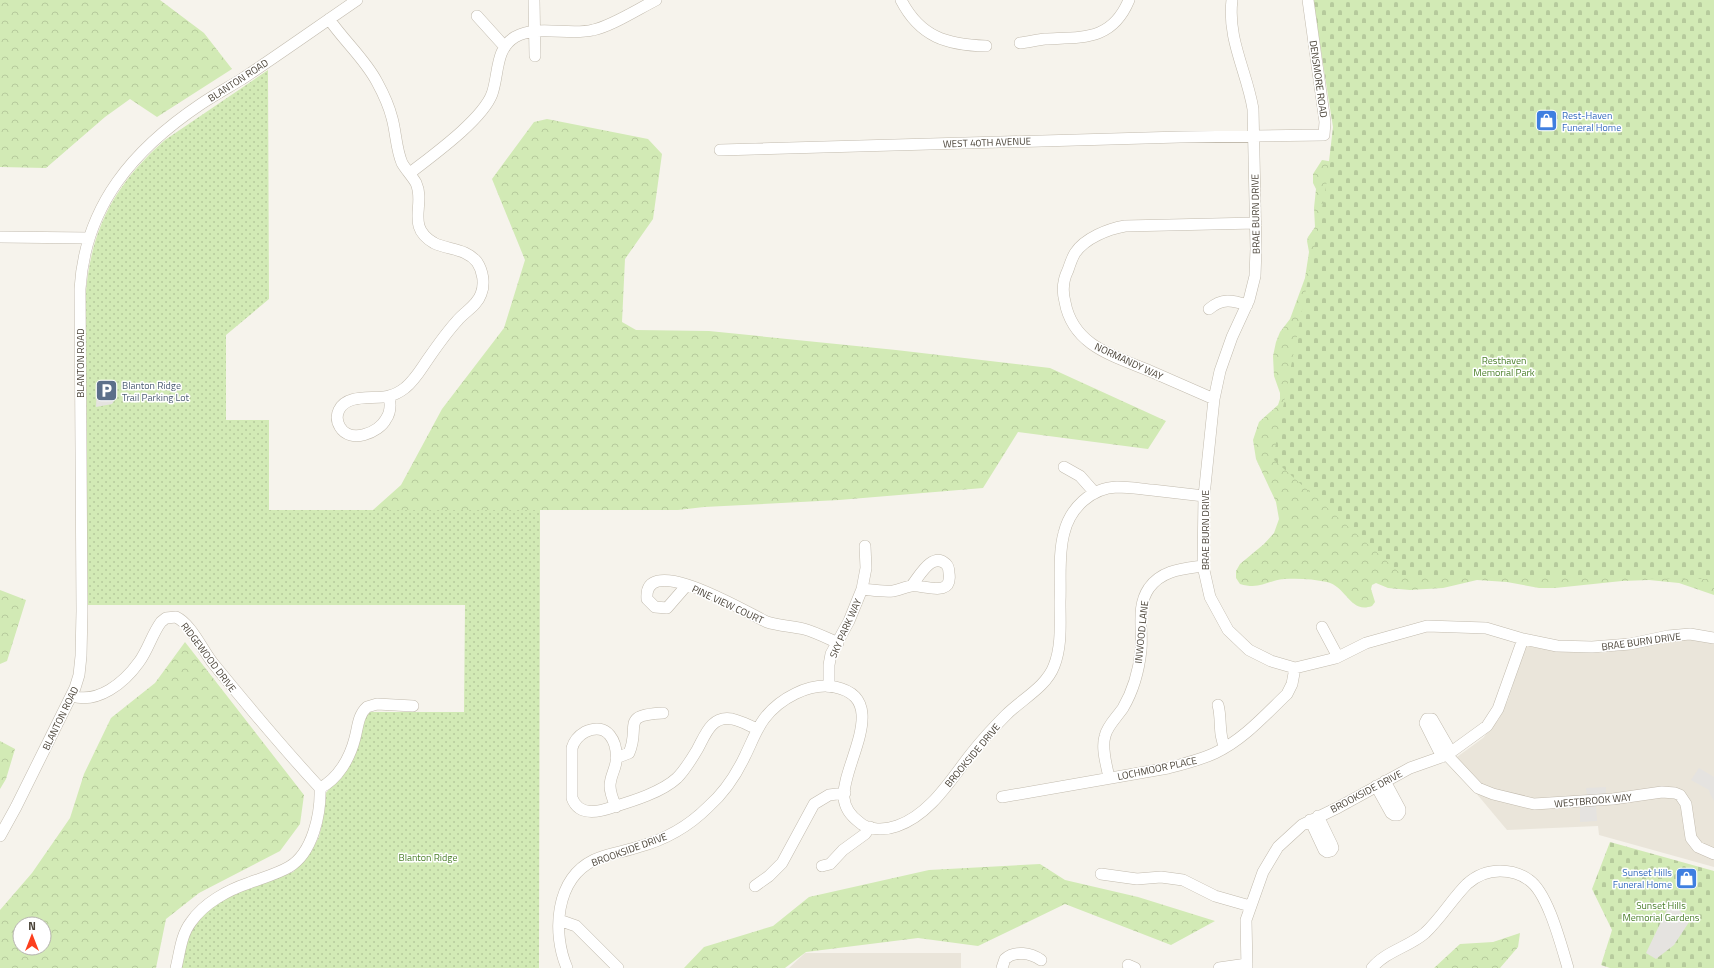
<svg xmlns="http://www.w3.org/2000/svg" width="1714" height="968" font-family="'Titillium Web',sans-serif">
	<style>
		.residential { fill: #eae5da }
		.forest { fill: url(#forest-crowns); fill-rule: evenodd }
		.cemetery { fill: url(#cemetery-stones) }
		.park { fill: url(#park-dots) }
		.parking { fill: #e5e3e0 }
		.lines { fill: none; stroke-linecap: round; stroke-linejoin: round }
		.minor-casing { stroke: #c2bbae; stroke-width: 12 }
		.minor { stroke: #fff; stroke-width: 11 }
		.labels { text-anchor: middle; stroke-width: 3; stroke-linejoin: round; paint-order: stroke }
		.street-label { font-size: 10px; fill: #4b4439; stroke: #fff }
		.shop-label { font-size: 10px; fill: #366cbe; stroke: #fff; text-anchor: start }
		.park-label { font-size: 10px; fill: #4a7f2a; stroke: #fff }
		.service-label { font-size: 10px; fill: #4e5e75; stroke: #fff; text-anchor: start }
	</style>
	<defs>
		<pattern id="forest-crowns" width="20" height="18" patternUnits="userSpaceOnUse"><rect width="20" height="18" fill="#d2eab5"/><path d="M2 6a3 3 0 1 1 6 0M12 15a3 3 0 1 1 6 0" fill="none" stroke="#b6ca9c"/></pattern>
		<pattern id="cemetery-stones" width="16" height="16" patternUnits="userSpaceOnUse"><rect width="16" height="16" fill="#d2eab5"/><path d="M2 7V4a2 2 0 0 1 4 0v3zM10 15v-3a2 2 0 0 1 4 0v3z" fill="#b6ca9c"/></pattern>
		<pattern id="park-dots" width="8" height="8" patternUnits="userSpaceOnUse"><rect width="8" height="8" fill="#d2eab5"/><path d="M2 2h.1M6 6h.1" fill="none" stroke="#b6ca9c" stroke-width="1.8" stroke-linecap="round"/></pattern>
	</defs>
	<rect width="100%" height="100%" fill="#f6f3ec"/>
	<path class="residential" d="M 1686,638 L 1714,643 L 1714,867 L 1599,835 L 1598,826 L 1507,830 L 1450,762 L 1483,738 L 1499,719 L 1508,700 L 1525,647 L 1526,646 L 1563,652 L 1600,653 L 1631,649 Z
		M 805,953 L 961,953 L 961,968 L 789,968 Z"/>
	<path class="forest" d="M 0,0 L 160,0 L 204,33 L 232,69 L 157,117 L 130,99 L 105,117 L 46,168 L 0,167 Z
		M 547,119 L 648,139 L 662,154 L 653,219 L 625,259 L 622,322 L 636,330 L 709,331 L 896,350 L 1050,368 L 1166,421 L 1148,449 L 1018,432 L 983,488 L 839,500 L 704,507 L 678,510 L 373,510 L 401,485 L 442,409 L 504,328 L 525,260 L 492,179 L 534,122 Z
		M 1322,160 L 1334,162 L 1714,557 L 1714,595 L 1679,583 L 1649,580 L 1622,581 L 1555,588 L 1539,588 L 1507,582 L 1477,580 L 1443,588 L 1410,590 L 1388,588 L 1376,583 L 1372,585 L 1371,589 L 1375,602 L 1372,606 C 1350,614 1347,587 1327,582 C 1314,579 1298,578 1284,579 C 1266,581 1260,590 1240,584 L 1236,578 L 1236,571 L 1240,564 L 1264,544 L 1274,533 L 1279,519 L 1276,502 L 1256,459 L 1253,440 L 1259,422 L 1278,405 L 1280,399 L 1280,393 L 1274,376 L 1273,356 L 1276,342 L 1280,332 L 1290,319 L 1305,278 L 1309,252 L 1307,241 L 1308,237 L 1315,227 L 1314,208 L 1316,189 L 1313,183 L 1313,174 Z
		M 0,590 L 26,600 L 7,661 L 0,664 Z
		M 185,642 L 304,795 L 300,824 L 280,851 L 199,893 L 166,919 L 156,968 L 0,968 L 0,910 L 32,873 L 70,818 L 84,774 L 111,718 L 155,683 ZM 20,924 L 44,924 L 44,948 L 20,948 Z
		M 0,741 L 15,749 L 6,779 L 0,789 Z
		M 1040,864 L 1065,880 L 1138,897 L 1215,921 L 1171,945 L 1065,904 L 978,946 L 918,938 L 806,952 L 785,968 L 684,968 L 704,947 L 773,926 L 809,897 L 929,870 Z
		M 1520,933 L 1518,947 L 1500,968 L 1434,968 L 1460,944 L 1493,942 Z"/>
	<path class="cemetery" d="M 1313,0 L 1714,0 L 1714,579 L 1402,575 L 1273,459 L 1326,187 L 1333,127 Z
		M 1610,842 L 1714,871 L 1714,968 L 1610,968 L 1601,965 L 1612,930 L 1592,889 Z"/>
	<path class="park" d="M 268,70 L 269,299 L 226,335 L 226,420 L 269,420 L 269,510 L 540,510 L 539,968 L 180,968 L 188,934 L 206,911 L 238,891 L 293,872 L 309,855 L 319,837 L 322,824 L 325,794 L 337,780 L 366,712 L 464,712 L 465,605 L 86,605 L 86,291 C 92,226 116,183 165,140 Z"/>
	<path class="parking" d="M 115,380 L 116,398 L 112,404 L 96,407 L 97,383 Z
		M 1699,768 L 1714,777 L 1714,801 L 1710,794 L 1709,790 L 1691,780 Z
		M 1606,787 L 1606,795 L 1587,796 L 1586,788 Z
		M 1596,806 L 1597,821 L 1580,822 L 1580,807 Z
		M 1669,905 L 1675,907 L 1691,919 L 1674,945 L 1656,959 L 1646,953 Z"/>
	<g class="lines">
		<defs>
			<path id="minor" d="M 534,0 L 535,56
				M 901,0 C 920,37 947,45 986,46
				M 1232,0 C 1227,39 1247,72 1253,109 L 1256,249 L 1255,276 L 1249,300 L 1232,337 L 1220,371 L 1214,399 L 1204,496 L 1203,566 L 1210,597 L 1228,630 L 1249,650 L 1271,661 L 1295,668 L 1336,658 L 1366,643 L 1427,626 L 1486,628 L 1523,639 L 1557,646 L 1592,647 L 1630,644 L 1668,636 L 1690,634 L 1714,638
				M 477,16 L 505,47
				M 329,19 C 344,41 365,59 377,82 C 383,93 389,106 392,118 C 396,132 396,149 402,163 C 406,170 412,176 416,183 C 426,205 405,226 434,243 C 448,250 466,248 477,262 C 483,271 485,284 481,294 C 477,306 464,312 457,321 C 446,333 437,346 428,359 C 421,369 415,380 405,388 C 401,391 394,395 389,396 C 374,400 347,393 339,410 C 336,416 337,422 340,427 C 350,444 379,433 386,419 C 391,412 391,405 389,396
				M 1020,43 C 1028,42 1037,40 1045,39 C 1083,37 1112,41 1129,0
				M 720,150 L 1180,137 L 1324,135 L 1325,122 L 1308,0
				M 410,173 C 433,155 482,120 492,94 C 499,74 495,49 515,37 C 538,24 569,36 593,30 C 612,26 638,9 656,0
				M 0,237 L 89,238
				M 1209,309 C 1222,298 1232,300 1247,305
				M 1214,399 C 1193,390 1171,380 1150,371 C 1114,356 1073,346 1065,302 C 1062,291 1063,280 1068,270 C 1070,264 1072,258 1075,253 C 1085,238 1108,229 1125,226 L 1256,223
				M 1064,467 L 1080,476 L 1095,493
				M 687,585 L 667,608 L 655,607 L 647,599 C 643,549 751,615 767,622 C 779,626 792,626 804,629 C 815,632 827,638 838,643
				M 862,589 C 872,590 883,592 893,591 C 899,590 905,587 911,586 C 923,584 953,599 949,573 C 949,569 948,566 946,564 C 932,551 919,577 912,585
				M 1322,627 L 1338,657
				M 829,687 L 829,665 L 831,654 L 849,621 L 862,589 L 866,568 L 865,546
				M 72,696 C 98,704 124,683 139,662 C 148,650 152,634 161,622 L 166,618 L 176,617 C 191,624 202,649 212,662 C 247,705 282,747 320,788
				M 1218,705 C 1222,719 1218,735 1225,747
				M 1447,755 L 1478,788 L 1493,794 L 1534,804 L 1613,799 L 1662,792 L 1675,793 L 1680,795 L 1686,804 L 1691,838 L 1698,847 L 1714,854
				M 1442,757 L 1425,723 L 1427,719 L 1432,719 L 1451,752
				M 616,758 L 629,753 C 641,726 619,715 663,713
				M 1109,778 C 1107,766 1101,749 1105,736 C 1107,726 1117,717 1123,708 C 1133,691 1139,669 1141,650 C 1143,629 1136,607 1149,588 C 1162,570 1182,569 1203,566
				M 1376,786 L 1391,813 L 1394,815 L 1398,815 L 1400,812 L 1400,809 L 1385,781
				M 320,788 C 338,779 350,758 355,738 C 358,727 358,715 367,707 L 377,704 L 413,706
				M 1002,797 L 1168,768 C 1184,764 1200,760 1215,753 C 1243,740 1265,715 1287,694 L 1292,684 L 1295,668
				M 616,807 C 613,800 610,793 610,786 C 610,777 615,770 616,762 C 618,742 608,721 585,732 C 578,736 574,741 572,748 L 572,798 C 579,817 599,812 613,807 C 633,801 662,792 677,778 C 685,770 691,760 697,750 C 705,736 711,715 732,719 C 741,721 750,726 758,729
				M 1310,820 L 1324,850 L 1327,852 L 1331,851 L 1333,848 L 1332,845 L 1318,816
				M 0,836 L 16,807 L 75,688 L 79,675 L 81,656 L 82,611 L 80,289 C 85,205 134,149 201,104 C 214,95 229,87 242,79 C 281,53 319,26 357,0
				M 822,866 L 830,864 L 843,850 L 865,834 L 870,827
				M 1101,874 L 1137,879 L 1161,877 L 1183,880 L 1215,896 L 1250,906
				M 755,886 L 769,876 L 782,863 L 814,804 L 829,795 L 845,793
				M 559,920 L 576,926 L 618,968
				M 1128,965 L 1135,968
				M 176,968 C 180,952 181,935 191,922 C 204,903 228,890 249,883 C 262,878 277,874 289,867 C 313,853 321,813 320,788
				M 567,968 C 552,933 555,879 594,860 C 608,853 624,852 638,847 C 664,840 689,826 708,807 C 724,793 736,775 745,756 C 751,744 756,730 764,719 C 779,699 809,682 835,687 C 892,699 841,766 844,798 C 845,809 851,816 859,822 C 868,831 886,830 897,826 C 930,815 951,779 971,754 C 982,740 994,727 1006,715 C 1022,699 1046,687 1054,666 C 1062,646 1060,623 1060,602 C 1061,580 1058,555 1064,533 C 1070,508 1091,488 1117,487 C 1129,487 1141,489 1152,490 C 1169,492 1187,494 1204,496
				M 1002,968 L 1005,959 C 1015,950 1031,953 1041,960
				M 1219,968 L 1247,964
				M 1247,968 L 1246,920 L 1263,872 L 1278,847 L 1302,825 L 1339,807 L 1410,768 L 1447,755 L 1487,726 L 1498,709 L 1523,639
				M 1372,968 C 1386,951 1409,947 1425,933 C 1441,918 1452,899 1467,884 C 1477,875 1487,871 1500,871 C 1510,871 1521,874 1529,880 C 1548,893 1561,945 1568,968"/>
		</defs>
		<use href="#minor" class="minor-casing"/>
		<use href="#minor" class="minor"/>
	</g>
	<defs>
		<symbol id="shop-square" viewBox="-11 -11 22 22"><rect x="-9" y="-9" width="18" height="18" rx="4" fill="#3f7fe0" stroke="#fff"/><path d="M-5-2.5h2.3a2.7 3.5 0 0 1 5.4 0H5L5.5 6h-11ZM-1.5-2.5h3a1.5 2.3 0 0 0-3 0Z" fill="#fff"/></symbol>
		<symbol id="parking-square" viewBox="-11 -11 22 22"><rect x="-9" y="-9" width="18" height="18" rx="4" fill="#5c6f8a" stroke="#fff"/><path d="M-3.5-5.5H1a3.5 3.5 0 0 1 0 7H-1V5.5H-3.5ZM-1-3.4V-.6H.8a1.4 1.4 0 0 0 0-2.8Z" fill="#fff"/></symbol>
	</defs>
	<g fill-rule="evenodd">
		<use href="#shop-square" x="1534" y="108" width="25" height="25"/>
		<use href="#parking-square" x="94" y="378" width="25" height="25"/>
		<use href="#shop-square" x="1674" y="866" width="25" height="25"/>
	</g>
	<g class="labels">
		<g class="street-label">
			<text transform="translate(1319 79) rotate(82)" y="4">DENSMORE ROAD</text>
			<text transform="translate(238 80) rotate(-33)" y="4">BLANTON ROAD</text>
			<text transform="translate(987 142) rotate(-2)" y="4">WEST 40TH AVENUE</text>
			<text transform="translate(1255 214) rotate(-91)" y="4">BRAE BURN DRIVE</text>
			<text transform="translate(1129 361) rotate(25)" y="4">NORMANDY WAY</text>
			<text transform="translate(80 363) rotate(-90)" y="4">BLANTON ROAD</text>
			<text transform="translate(1205 530) rotate(-90)" y="4">BRAE BURN DRIVE</text>
			<text transform="translate(728 604) rotate(25)" y="4">PINE VIEW COURT</text>
			<text transform="translate(845 628) rotate(-66)" y="4">SKY PARK WAY</text>
			<text transform="translate(1141 632) rotate(-84)" y="4">INWOOD LANE</text>
			<text transform="translate(1641 641) rotate(-8)" y="4">BRAE BURN DRIVE</text>
			<text transform="translate(209 657) rotate(53)" y="4">RIDGEWOOD DRIVE</text>
			<text transform="translate(60 718) rotate(-64)" y="4">BLANTON ROAD</text>
			<text transform="translate(972 755) rotate(-50)" y="4">BROOKSIDE DRIVE</text>
			<text transform="translate(1157 768) rotate(-12)" y="4">LOCHMOOR PLACE</text>
			<text transform="translate(1366 791) rotate(-28)" y="4">BROOKSIDE DRIVE</text>
			<text transform="translate(1593 800) rotate(-5)" y="4">WESTBROOK WAY</text>
			<text transform="translate(629 849) rotate(-20)" y="4">BROOKSIDE DRIVE</text>
		</g>
		<g class="shop-label">
			<text x="1562" y="119">Rest-Haven<tspan x="1562" dy="12">Funeral Home</tspan></text>
			<text x="1672" y="876" text-anchor="end">Sunset Hills<tspan x="1672" dy="12">Funeral Home</tspan></text>
		</g>
		<g class="park-label">
			<text x="1504" y="364">Resthaven<tspan x="1504" dy="12">Memorial Park</tspan></text>
			<text x="428" y="861">Blanton Ridge</text>
			<text x="1661" y="909">Sunset Hills<tspan x="1661" dy="12">Memorial Gardens</tspan></text>
		</g>
		<g class="service-label">
			<text x="122" y="389">Blanton Ridge<tspan x="122" dy="12">Trail Parking Lot</tspan></text>
		</g>
	</g>
	<g transform="translate(32 936)"><circle r="19" fill="#ffffff" stroke="#b7b4b0"/>
	<path d="M0-3L7 15L0 10L-7 15Z" fill="#fc3f1d"/>
	<text y="-6" font-size="11" font-weight="bold" text-anchor="middle" fill="#4b4439">N</text>
	</g>
</svg>
